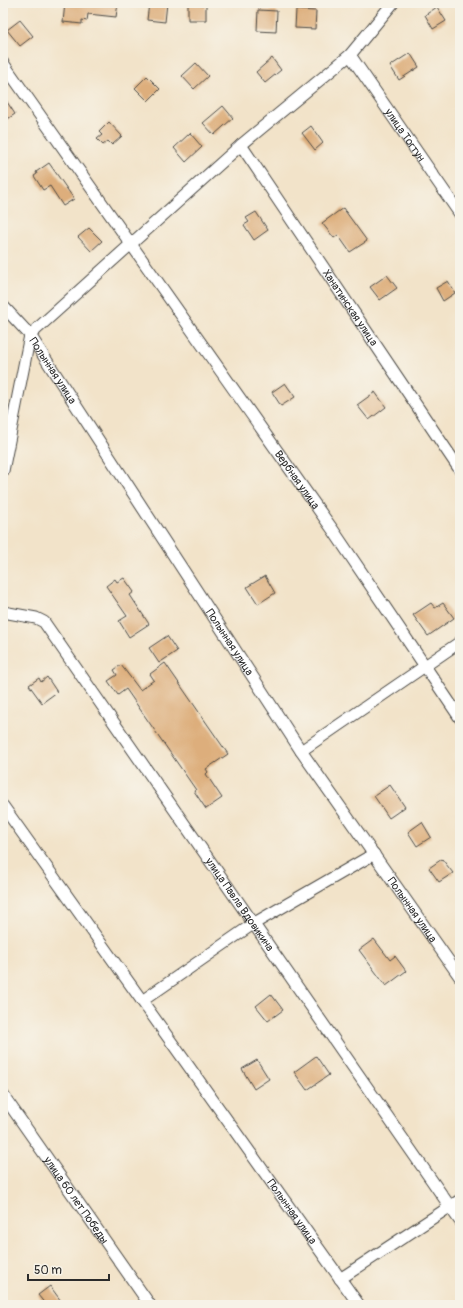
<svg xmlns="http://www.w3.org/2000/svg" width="463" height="1308" font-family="Pangolin,sans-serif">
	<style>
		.building { fill: #ddae7b }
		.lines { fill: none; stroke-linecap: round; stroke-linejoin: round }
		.minor-casing { stroke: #494743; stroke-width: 13 }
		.minor { stroke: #fff; stroke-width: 11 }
		.labels { text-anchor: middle; stroke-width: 3.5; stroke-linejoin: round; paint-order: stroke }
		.street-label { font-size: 11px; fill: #2b2b2b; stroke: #f7f3e8 }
	</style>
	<rect width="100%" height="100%" fill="#f7f3e8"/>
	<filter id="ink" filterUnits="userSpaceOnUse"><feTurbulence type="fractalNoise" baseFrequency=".025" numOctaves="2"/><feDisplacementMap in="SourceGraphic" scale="8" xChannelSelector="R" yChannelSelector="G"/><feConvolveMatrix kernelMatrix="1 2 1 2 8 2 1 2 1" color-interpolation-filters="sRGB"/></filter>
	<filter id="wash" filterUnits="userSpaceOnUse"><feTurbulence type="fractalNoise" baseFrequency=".012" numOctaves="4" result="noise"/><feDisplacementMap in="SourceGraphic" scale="16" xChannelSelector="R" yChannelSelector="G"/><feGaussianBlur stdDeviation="0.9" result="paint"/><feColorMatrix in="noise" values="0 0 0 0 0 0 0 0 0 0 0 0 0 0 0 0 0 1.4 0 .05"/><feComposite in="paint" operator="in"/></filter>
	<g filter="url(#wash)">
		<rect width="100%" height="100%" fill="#f2e3c9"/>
		<g id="blocks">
			<path class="building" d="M 65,3 L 118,3 L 116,17 L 88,14 L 87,21 L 82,20 L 82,24 L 63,22 Z
				M 149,3 L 167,3 L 165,22 L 147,20 Z
				M 188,4 L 206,5 L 206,20 L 188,20 Z
				M 437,7 L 446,21 L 433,29 L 425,15 Z
				M 258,10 L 277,11 L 276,32 L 257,31 Z
				M 296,10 L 316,11 L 315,29 L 295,28 Z
				M 20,20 L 33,36 L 20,46 L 7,30 Z
				M 410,53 L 419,67 L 399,80 L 390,66 Z
				M 272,58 L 281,70 L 265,83 L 256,72 Z
				M 196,63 L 208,76 L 194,89 L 182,76 Z
				M 147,76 L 160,89 L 148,101 L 135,88 Z
				M 3,96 L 15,114 L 3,122 Z
				M 223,106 L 233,118 L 214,135 L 203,123 Z
				M 109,122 L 122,136 L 112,145 L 108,141 L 103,145 L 97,139 L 102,135 L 99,132 Z
				M 311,126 L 323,143 L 315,150 L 302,133 Z
				M 190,133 L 202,147 L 186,162 L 174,148 Z
				M 49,163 L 74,199 L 63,206 L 50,186 L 43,190 L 34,176 L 37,174 L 36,172 Z
				M 343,208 L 367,241 L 350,252 L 338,235 L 334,238 L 322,223 Z
				M 256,212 L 268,230 L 254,240 L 244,225 L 249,222 L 246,218 Z
				M 89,228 L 102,241 L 91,251 L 78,237 Z
				M 387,275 L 397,288 L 380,300 L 370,287 Z
				M 448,281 L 455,293 L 443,301 L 436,288 Z
				M 285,383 L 295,397 L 281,406 L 272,392 Z
				M 375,392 L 386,407 L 369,420 L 357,405 Z
				M 265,576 L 275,593 L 258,604 L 247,587 Z
				M 124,578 L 134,592 L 130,595 L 149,624 L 129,637 L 119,621 L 127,616 L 106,586 L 115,579 L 117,582 Z
				M 431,603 L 435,608 L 443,603 L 454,618 L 428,636 L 413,615 Z
				M 167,636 L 177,651 L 159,663 L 149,648 Z
				M 165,663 L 228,754 L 206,769 L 208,772 L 206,774 L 222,798 L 206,809 L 194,791 L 196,790 L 126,689 L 118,695 L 108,681 L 117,675 L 114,670 L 121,665 L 140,690 L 154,680 L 150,674 Z
				M 47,677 L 57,692 L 42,703 L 29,685 L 39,678 L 41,682 Z
				M 390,785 L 405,807 L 389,818 L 374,796 Z
				M 422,822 L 431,837 L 417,846 L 408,832 Z
				M 442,859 L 453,873 L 439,882 L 429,868 Z
				M 374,939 L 390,960 L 395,956 L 406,971 L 386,986 L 359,950 Z
				M 271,994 L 283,1010 L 268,1021 L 256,1006 Z
				M 316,1056 L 329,1075 L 307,1090 L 294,1072 Z
				M 257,1060 L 269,1079 L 254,1089 L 242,1069 Z
				M 50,1286 L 61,1301 L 56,1305 L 46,1305 L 38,1295 Z"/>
		</g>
	</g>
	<g filter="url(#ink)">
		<use href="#blocks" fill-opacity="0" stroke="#494743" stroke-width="1"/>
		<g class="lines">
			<defs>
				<g id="minor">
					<path id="s1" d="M 350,55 L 460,214"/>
					<path id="s2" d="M 3,63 L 333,530 L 460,718"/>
					<path id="s3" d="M 241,145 L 460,470"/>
					<path id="s4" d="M 3,306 L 30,335 L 301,751 L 460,977"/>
					<path d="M 3,471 L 30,335 L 241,145 L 350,55 L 393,3"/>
					<path id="s5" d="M 3,612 L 36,618 L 44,622 L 460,1221"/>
					<path d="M 301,751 L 460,642"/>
					<path id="s6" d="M 3,806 L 359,1305"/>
					<path d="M 142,1001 L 253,924 L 374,854"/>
					<path id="s7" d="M 3,1095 L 150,1305"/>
					<path d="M 340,1279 L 460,1200"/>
					<path d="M 3,1304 L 4,1305"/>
				</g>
			</defs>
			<use href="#minor" class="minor-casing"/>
			<use href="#minor" class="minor"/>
		</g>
	</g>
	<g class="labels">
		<g class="street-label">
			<text dy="4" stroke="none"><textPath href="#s1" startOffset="97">улица Тогтун</textPath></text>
			<text dy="4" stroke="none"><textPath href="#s3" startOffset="196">Ханатинская улица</textPath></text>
			<text dy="4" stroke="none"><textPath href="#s4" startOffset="82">Полынная улица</textPath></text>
			<text dy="4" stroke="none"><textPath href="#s2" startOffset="510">Вербная улица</textPath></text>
			<text dy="4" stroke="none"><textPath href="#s4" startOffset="406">Полынная улица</textPath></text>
			<text dy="4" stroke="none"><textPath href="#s5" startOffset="386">улица Павла Вдовикина</textPath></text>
			<text dy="4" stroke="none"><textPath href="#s4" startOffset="730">Полынная улица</textPath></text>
			<text dy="4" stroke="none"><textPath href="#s7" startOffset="128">улица 60 лет Победы</textPath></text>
			<text dy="4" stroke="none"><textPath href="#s6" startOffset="498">Полынная улица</textPath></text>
		</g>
	</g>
	<rect width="463" height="1308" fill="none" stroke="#f7f3e8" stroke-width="16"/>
	<path d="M28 1274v6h81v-6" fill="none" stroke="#2b2b2b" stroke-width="2"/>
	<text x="34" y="1274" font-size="12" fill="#2b2b2b" stroke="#f7f3e8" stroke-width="3" paint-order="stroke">50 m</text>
</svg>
